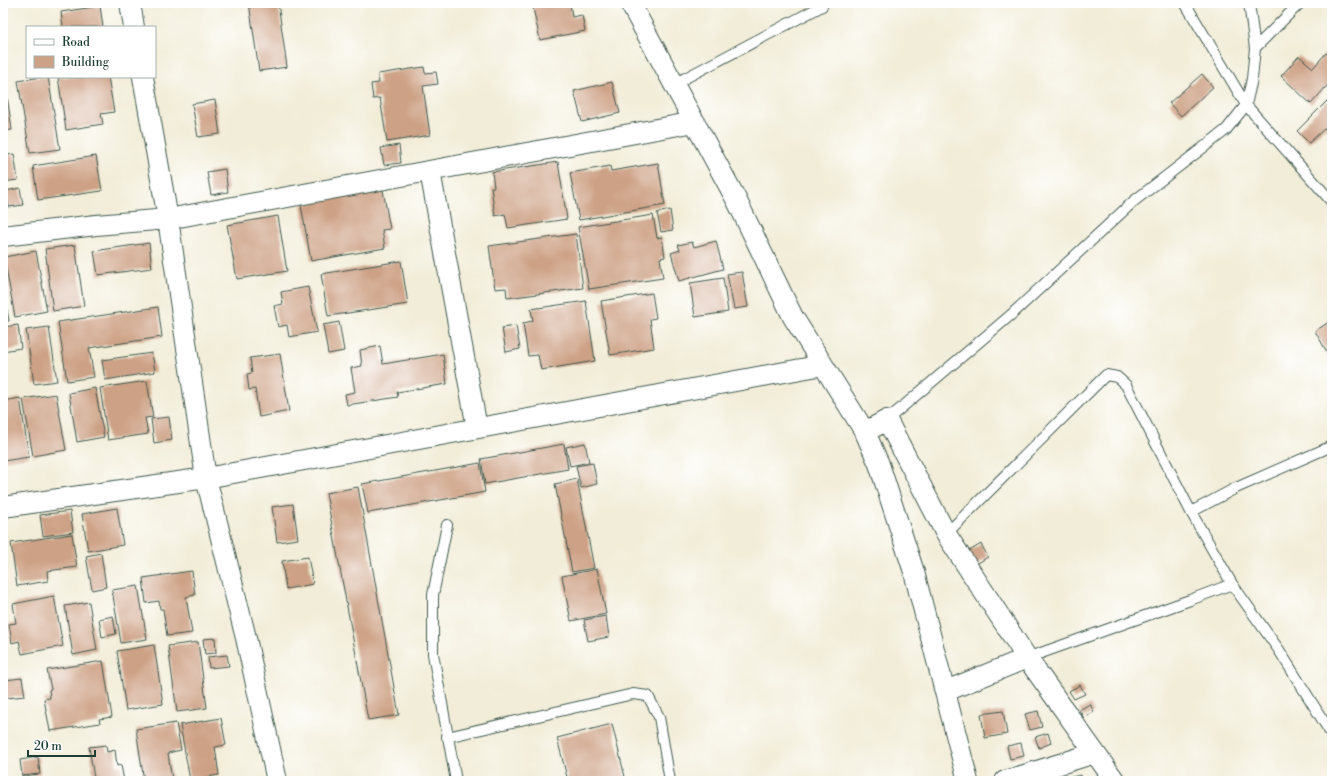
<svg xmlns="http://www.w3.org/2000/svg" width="1335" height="784" font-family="'Libre Bodoni',serif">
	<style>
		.building { fill: #cda185 }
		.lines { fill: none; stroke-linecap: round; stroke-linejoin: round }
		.lane-casing { stroke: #3f574d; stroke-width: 12 }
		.street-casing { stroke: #3f574d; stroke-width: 22 }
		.lane { stroke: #fff; stroke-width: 10 }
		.street { stroke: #fff; stroke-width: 20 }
	</style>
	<rect width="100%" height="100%" fill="#fff"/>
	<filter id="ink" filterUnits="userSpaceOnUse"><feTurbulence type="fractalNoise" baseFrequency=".025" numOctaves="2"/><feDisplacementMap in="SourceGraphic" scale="8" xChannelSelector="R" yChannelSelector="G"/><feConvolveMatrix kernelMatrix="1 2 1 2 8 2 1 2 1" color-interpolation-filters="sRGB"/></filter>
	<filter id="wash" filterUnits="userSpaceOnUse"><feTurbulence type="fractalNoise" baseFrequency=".012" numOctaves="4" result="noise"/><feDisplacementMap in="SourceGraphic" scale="16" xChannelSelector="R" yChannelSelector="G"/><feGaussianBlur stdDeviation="0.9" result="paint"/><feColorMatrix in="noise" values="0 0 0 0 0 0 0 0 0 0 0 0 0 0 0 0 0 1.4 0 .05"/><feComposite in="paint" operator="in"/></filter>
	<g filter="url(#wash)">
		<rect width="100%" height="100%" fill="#f2edd8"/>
		<g id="blocks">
			<path class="building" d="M 249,3 L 278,3 L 287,67 L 259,71 Z
				M 532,3 L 570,3 L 572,17 L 582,15 L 585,31 L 540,40 Z
				M 100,6 L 103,27 L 63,27 L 61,12 Z
				M 1326,53 L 1332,58 L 1332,80 L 1311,104 L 1281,76 L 1299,56 L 1313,68 Z
				M 424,67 L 425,73 L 436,72 L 438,84 L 423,86 L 430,135 L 387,142 L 380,98 L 373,99 L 371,84 L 379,83 L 378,74 Z
				M 1202,74 L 1213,87 L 1181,116 L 1169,103 Z
				M 41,77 L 48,77 L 60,149 L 30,153 L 18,81 Z
				M 58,77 L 108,77 L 114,112 L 101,114 L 103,124 L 66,130 Z
				M 5,82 L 12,130 L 3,131 L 3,83 Z
				M 612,82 L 620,113 L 582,122 L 574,91 Z
				M 215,100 L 220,134 L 198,137 L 192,104 Z
				M 1327,101 L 1332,106 L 1332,135 L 1325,128 L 1309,143 L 1297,131 Z
				M 399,145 L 401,163 L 384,165 L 381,148 Z
				M 14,154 L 18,180 L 3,182 L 3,156 Z
				M 96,156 L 102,191 L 38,200 L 33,166 Z
				M 558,162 L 567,219 L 508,228 L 505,214 L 495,216 L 491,187 L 494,187 L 492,172 Z
				M 658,163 L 665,205 L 579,220 L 570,173 L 610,166 L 611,171 Z
				M 225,169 L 228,192 L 211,195 L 207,172 Z
				M 20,188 L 23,205 L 9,207 L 6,191 Z
				M 383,190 L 390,229 L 382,230 L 385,248 L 311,261 L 301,205 L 329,199 L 351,192 L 352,195 Z
				M 670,210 L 673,230 L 661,232 L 657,213 Z
				M 653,215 L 657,238 L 662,237 L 665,257 L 660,258 L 663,278 L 589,289 L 578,227 Z
				M 278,216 L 287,271 L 237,279 L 227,225 Z
				M 576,234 L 583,288 L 507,298 L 506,288 L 495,289 L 489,246 Z
				M 716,241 L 723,269 L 679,281 L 671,253 L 680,250 L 678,245 L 692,242 L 694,247 Z
				M 149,243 L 152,268 L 98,275 L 94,251 Z
				M 75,245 L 84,306 L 53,311 L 45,249 Z
				M 36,251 L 47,311 L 15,317 L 4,257 Z
				M 401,261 L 408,304 L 328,316 L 321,274 Z
				M 742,272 L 748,307 L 734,309 L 727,274 Z
				M 723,278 L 728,312 L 695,317 L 690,283 Z
				M 308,287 L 317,332 L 289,337 L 287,325 L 278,327 L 274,306 L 283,304 L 281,292 Z
				M 652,293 L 656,318 L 650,319 L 654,348 L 610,355 L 601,301 Z
				M 586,301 L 595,361 L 541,370 L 538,355 L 528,356 L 523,323 L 533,321 L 531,309 Z
				M 158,307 L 162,337 L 89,348 L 94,377 L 67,381 L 58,322 Z
				M 7,309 L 9,321 L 3,322 L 3,310 Z
				M 339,322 L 344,351 L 328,354 L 323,325 Z
				M 1329,322 L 1332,328 L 1332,361 L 1315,331 Z
				M 18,325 L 21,348 L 3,351 L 3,327 Z
				M 516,326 L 520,349 L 506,352 L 502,328 Z
				M 49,327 L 57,381 L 34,384 L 26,330 Z
				M 380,346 L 383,364 L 443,354 L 447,384 L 397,392 L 398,397 L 347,405 L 345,394 L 355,392 L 351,368 L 362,366 L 360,350 Z
				M 152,353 L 155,372 L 105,380 L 102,360 Z
				M 280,354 L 289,411 L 259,417 L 255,389 L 249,390 L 247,374 L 252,373 L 250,358 Z
				M 147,381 L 153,417 L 145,418 L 148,434 L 108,440 L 100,388 Z
				M 95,388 L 104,437 L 77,442 L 69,393 Z
				M 56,394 L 66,450 L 33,456 L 23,399 Z
				M 20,398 L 29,457 L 3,461 L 3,401 Z
				M 169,417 L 172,440 L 154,443 L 151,419 Z
				M 585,443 L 589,462 L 570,466 L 566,447 Z
				M 564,444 L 568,469 L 485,484 L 481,459 Z
				M 480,463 L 485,492 L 368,513 L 362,484 Z
				M 593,463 L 597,484 L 581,488 L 576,466 Z
				M 577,479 L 594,568 L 572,572 L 555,484 Z
				M 358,487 L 399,715 L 368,720 L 326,493 Z
				M 293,504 L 298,539 L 277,542 L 272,507 Z
				M 117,508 L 123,545 L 88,551 L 82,514 Z
				M 70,511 L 73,532 L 43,536 L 40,515 Z
				M 72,534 L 77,567 L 47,571 L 48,581 L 17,586 L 11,543 Z
				M 981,544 L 988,557 L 973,566 L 966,553 Z
				M 101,553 L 106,587 L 92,590 L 86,556 Z
				M 308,557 L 313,584 L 286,589 L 282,561 Z
				M 597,569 L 606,614 L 571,621 L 562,576 Z
				M 192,571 L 195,595 L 186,597 L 192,633 L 167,636 L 163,609 L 160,609 L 159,601 L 146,603 L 143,578 Z
				M 138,586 L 147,639 L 121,643 L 112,590 Z
				M 54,596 L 63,646 L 22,654 L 19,641 L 12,643 L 9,624 L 16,623 L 13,604 Z
				M 89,602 L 97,650 L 73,655 L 65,606 Z
				M 113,616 L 116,634 L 102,637 L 99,619 Z
				M 606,616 L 609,637 L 588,641 L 584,620 Z
				M 215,638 L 216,653 L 205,654 L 203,639 Z
				M 198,642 L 207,708 L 177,712 L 168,646 Z
				M 154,645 L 163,704 L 126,710 L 117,651 Z
				M 227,655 L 229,666 L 209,668 L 208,657 Z
				M 103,661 L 112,717 L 99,719 L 100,723 L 50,731 L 44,699 L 50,698 L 49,690 L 51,689 L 47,670 Z
				M 22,678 L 25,696 L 7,698 L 4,680 Z
				M 1080,685 L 1085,694 L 1074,699 L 1069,691 Z
				M 1090,704 L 1094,712 L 1084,718 L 1079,710 Z
				M 1003,711 L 1007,734 L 985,738 L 981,714 Z
				M 1038,711 L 1042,727 L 1030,730 L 1025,714 Z
				M 221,718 L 226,745 L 215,747 L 219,775 L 190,780 L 180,725 Z
				M 176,723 L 181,750 L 168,753 L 172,781 L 144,781 L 136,729 Z
				M 612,724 L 626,781 L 568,781 L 557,738 Z
				M 1048,733 L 1051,743 L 1039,748 L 1035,737 Z
				M 1021,743 L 1024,756 L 1010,759 L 1007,746 Z
				M 106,745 L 107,752 L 115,750 L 117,766 L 121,765 L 124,781 L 87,781 L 87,780 L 94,778 L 89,747 Z
				M 38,757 L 40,774 L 22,776 L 20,760 Z
				M 1081,775 L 1082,781 L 1056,781 L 1056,780 Z
				M 1052,776 L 1053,781 L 1041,781 L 1040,778 Z"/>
		</g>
	</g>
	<g filter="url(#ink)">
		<use href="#blocks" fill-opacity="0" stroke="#3f574d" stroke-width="1"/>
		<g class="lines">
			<defs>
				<path id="lane" d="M 1185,3 L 1246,105 L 1332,202
					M 1255,48 L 1300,3
					M 674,84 L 822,6 L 823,3
					M 887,420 L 1012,314 L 1134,201 L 1226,130 L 1246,105 L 1252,79 L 1255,48 L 1249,3
					M 1191,512 L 1236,488 L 1332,446
					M 447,525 L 433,595 L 433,654 L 456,781
					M 946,534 L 1106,375 L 1117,377 L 1126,385 L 1191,512 L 1232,584
					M 1027,658 L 1190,600 L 1232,584 L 1279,650 L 1332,735
					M 447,737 L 633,694 L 648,696 L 659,717 L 670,781"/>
				<path id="street" d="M 130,3 L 134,27
					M 630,3 L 736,199 L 793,317 L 865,432 L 879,464 L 914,572 L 968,781
					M 143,77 L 168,219 L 206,478 L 246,638 L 277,781
					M 430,171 L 477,428
					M 3,236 L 96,225 L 168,219 L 695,122
					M 865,432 L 887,420 L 946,534 L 1027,658 L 1115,781
					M 3,507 L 206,478 L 823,365
					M 946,691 L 1027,658
					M 1005,781 L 1095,753"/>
			</defs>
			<use href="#lane" class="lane-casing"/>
			<use href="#street" class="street-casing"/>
			<use href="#lane" class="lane"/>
			<use href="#street" class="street"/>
		</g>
	</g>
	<rect width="1335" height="784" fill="none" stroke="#fff" stroke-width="16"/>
	<rect x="26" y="26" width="130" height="52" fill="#ffffff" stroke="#a5b1ae"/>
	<rect x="34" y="39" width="20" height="6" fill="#ffffff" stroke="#a5b1ae"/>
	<text x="62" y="46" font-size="12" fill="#1f3d34">Road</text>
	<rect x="34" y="56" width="20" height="12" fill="#cda185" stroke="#a5b1ae"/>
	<text x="62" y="66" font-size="12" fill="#1f3d34">Building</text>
	<path d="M28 750v6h67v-6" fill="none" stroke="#1f3d34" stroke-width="2"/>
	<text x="34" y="750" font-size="12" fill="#1f3d34" stroke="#ffffff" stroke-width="3" paint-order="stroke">20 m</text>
</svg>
